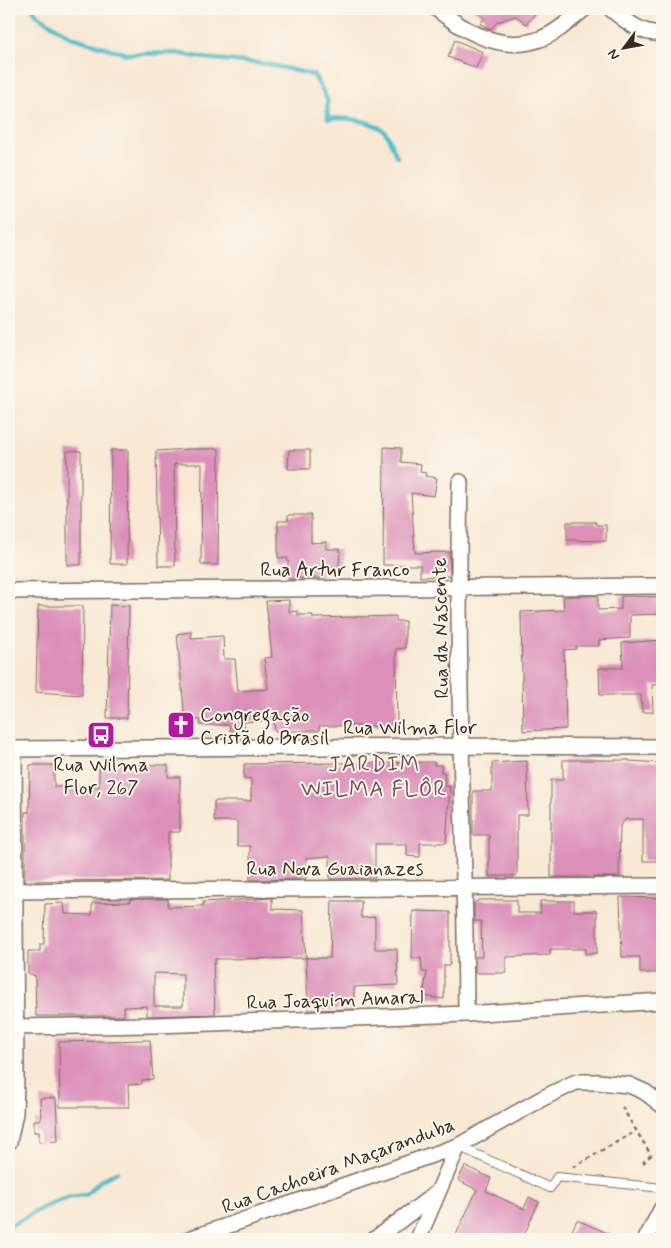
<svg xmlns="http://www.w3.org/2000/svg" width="671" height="1248" font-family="Mynerve,sans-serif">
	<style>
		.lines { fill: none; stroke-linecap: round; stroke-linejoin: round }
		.stream { stroke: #4ebcc7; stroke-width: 4.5 }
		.building { fill: #db8fb9; fill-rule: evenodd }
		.lane-casing { stroke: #7d6c5e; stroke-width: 10 }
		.street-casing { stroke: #7d6c5e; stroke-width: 18 }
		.path { stroke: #7d6c5e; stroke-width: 2.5; stroke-dasharray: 4 4; stroke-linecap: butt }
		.lane { stroke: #fff; stroke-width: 8 }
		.street { stroke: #fff; stroke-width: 15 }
		.labels { text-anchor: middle; stroke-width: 4; stroke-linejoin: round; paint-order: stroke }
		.street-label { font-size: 20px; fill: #3b2a1e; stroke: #fbf7ec }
		.poi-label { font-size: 20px; fill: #3b2a1e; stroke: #fbf7ec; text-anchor: start }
		.quarter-label { font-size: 22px; letter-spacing: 1px; fill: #734d54; stroke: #fbf7ec }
	</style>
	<rect width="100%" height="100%" fill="#fbf7ec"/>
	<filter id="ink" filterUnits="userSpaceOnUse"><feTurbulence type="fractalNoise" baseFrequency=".02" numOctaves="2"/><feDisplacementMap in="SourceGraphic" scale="10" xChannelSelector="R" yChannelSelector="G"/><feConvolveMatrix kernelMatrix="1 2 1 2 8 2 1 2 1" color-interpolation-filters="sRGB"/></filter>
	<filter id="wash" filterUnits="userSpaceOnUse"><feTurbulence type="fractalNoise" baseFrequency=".0096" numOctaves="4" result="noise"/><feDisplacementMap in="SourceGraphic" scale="20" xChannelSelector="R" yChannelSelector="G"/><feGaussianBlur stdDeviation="1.12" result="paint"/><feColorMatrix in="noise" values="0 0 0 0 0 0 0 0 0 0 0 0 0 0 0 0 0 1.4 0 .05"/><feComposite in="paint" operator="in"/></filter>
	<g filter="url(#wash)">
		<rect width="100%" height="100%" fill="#f8e8d4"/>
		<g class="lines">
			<path class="stream" d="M 33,9 L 37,15 L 71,37 L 127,54 L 177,53 L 204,58 L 267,64 L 314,75 L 327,99 L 328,119 C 344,117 373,120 385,132 C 390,138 393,150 397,157
				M 9,1226 C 34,1214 57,1196 86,1195 L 101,1180 L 117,1172"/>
		</g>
		<g id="blocks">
			<path class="building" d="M 473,9 L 539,9 L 526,24 L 516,16 L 497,22 L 491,29 L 480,24 L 485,18 Z
				M 455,40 L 483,52 L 476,68 L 448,57 Z
				M 384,447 L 401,448 L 401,462 L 421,464 L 420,472 L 426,473 L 425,476 L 437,478 L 434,496 L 411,493 L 415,553 L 449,552 L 450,576 L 420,577 L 420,565 L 383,565 Z
				M 190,449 L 219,449 L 218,565 L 201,565 L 202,464 L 174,464 L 175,566 L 158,566 L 156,451 Z
				M 111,450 L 128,450 L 127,564 L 110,564 Z
				M 289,450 L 310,450 L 310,469 L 288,469 Z
				M 67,451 L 81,451 L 81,565 L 67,565 Z
				M 288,515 L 311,515 L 311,543 L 326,542 L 326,549 L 340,549 L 339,567 L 322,567 L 322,578 L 288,579 L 288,558 L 278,558 L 278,521 L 288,521 Z
				M 567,522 L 596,522 L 596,525 L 606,525 L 606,541 L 567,540 Z
				M 575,596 L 598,596 L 598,610 L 621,609 L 621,596 L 662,597 L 662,614 L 630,615 L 630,638 L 599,640 L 599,646 L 576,646 L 576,649 L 564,650 L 566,729 L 523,731 L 521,612 L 564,610 L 563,597 Z
				M 289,600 L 289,612 L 298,611 L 298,615 L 313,615 L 313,618 L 396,616 L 396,621 L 405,621 L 405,648 L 396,649 L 397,726 L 319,726 L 319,731 L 275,731 L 274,720 L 244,722 L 245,731 L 230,731 L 229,725 L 200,725 L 200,720 L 185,720 L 177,634 L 191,632 L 191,638 L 223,636 L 224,659 L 235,659 L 238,691 L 268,689 L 264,658 L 272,657 L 266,601 Z
				M 110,605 L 129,606 L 127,718 L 107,718 Z
				M 38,606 L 83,606 L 82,695 L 36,692 Z
				M 662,640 L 662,685 L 652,685 L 653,712 L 642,712 L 641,695 L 600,695 L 599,668 L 623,668 L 622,643 Z
				M 563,760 L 629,760 L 629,761 L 662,763 L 662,861 L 643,861 L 643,819 L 626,819 L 620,826 L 619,877 L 551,877 L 551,780 L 563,780 Z
				M 527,761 L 528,815 L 517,815 L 517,876 L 489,876 L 489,835 L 473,835 L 473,791 L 492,791 L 492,763 Z
				M 434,762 L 434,765 L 441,765 L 441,772 L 444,772 L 445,786 L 450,786 L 446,843 L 420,843 L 420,857 L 407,856 L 407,844 L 375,844 L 375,878 L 330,879 L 330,856 L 306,858 L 306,879 L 250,880 L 250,846 L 237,846 L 237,821 L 214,821 L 214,801 L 251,801 L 251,779 L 244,778 L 244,764 Z
				M 99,764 L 168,765 L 168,777 L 180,777 L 180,832 L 168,832 L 168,880 L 25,881 L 25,812 L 29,812 L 30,765 L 54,765 L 54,787 L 99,787 Z
				M 620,897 L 662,898 L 662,957 L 659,973 L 640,973 L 640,957 L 622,957 Z
				M 272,898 L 272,909 L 303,910 L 306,958 L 330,958 L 332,901 L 361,901 L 361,918 L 375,917 L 375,949 L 397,949 L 398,985 L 354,987 L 354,1009 L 308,1010 L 306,958 L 215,959 L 215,964 L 213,963 L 215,1014 L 147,1016 L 147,1006 L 124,1007 L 124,1016 L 36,1016 L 35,976 L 28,973 L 28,951 L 40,951 L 40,944 L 44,944 L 45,904 L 64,903 L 65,914 L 92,915 L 92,903 L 130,902 L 130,899 L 168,899 L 168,907 L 203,906 L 203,902 ZM 154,973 L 183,974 L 183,1006 L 154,1006 Z
				M 479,900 L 517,900 L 517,913 L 541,913 L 540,901 L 574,901 L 574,911 L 597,911 L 597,953 L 585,954 L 586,949 L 550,949 L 550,955 L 506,957 L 506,973 L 475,973 L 475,957 L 482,957 L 481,921 L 474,921 L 474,903 Z
				M 413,911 L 450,912 L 450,965 L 444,965 L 444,999 L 423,996 L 427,972 L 422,972 L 421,958 L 412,958 Z
				M 150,1040 L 153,1079 L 142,1080 L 142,1084 L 128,1085 L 129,1107 L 60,1107 L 59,1042 Z
				M 40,1098 L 56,1098 L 58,1141 L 39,1142 L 39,1132 L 34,1132 L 34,1120 L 41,1120 Z
				M 465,1166 L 491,1178 L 486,1191 L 524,1209 L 529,1197 L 539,1202 L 522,1239 L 454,1239 L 477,1190 L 458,1180 Z
				M 577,1220 L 621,1239 L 568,1239 Z"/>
		</g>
	</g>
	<g filter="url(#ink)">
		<use href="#blocks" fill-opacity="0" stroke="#7d6c5e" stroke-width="1"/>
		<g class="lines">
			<defs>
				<path id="lane" d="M 458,1146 L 550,1188 L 557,1177 L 662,1188"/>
				<path id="street" d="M 437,9 C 465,32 502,53 540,39 C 556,34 571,19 584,9
					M 611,9 C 626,21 642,35 662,33
					M 460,482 C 456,659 465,837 466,1014
					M 9,591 L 662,586
					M 9,749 L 463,746 L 662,747
					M 9,891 L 662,886
					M 9,1027 L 157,1025 L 466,1014 L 662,1001
					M 9,1142 L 15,1113 L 16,1079 L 14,749
					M 189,1239 L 458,1146 L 543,1098 L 576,1082 L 598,1082 L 629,1085 L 645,1092 L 662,1105
					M 375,1239 L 438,1192
					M 418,1239 L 458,1146
					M 646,1239 L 662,1208"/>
			</defs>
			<use href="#lane" class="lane-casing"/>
			<use href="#street" class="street-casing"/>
			<path class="path" d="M 622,1107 L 651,1155 L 643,1163
				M 573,1167 L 636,1131"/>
			<use href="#lane" class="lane"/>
			<use href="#street" class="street"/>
		</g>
	</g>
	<defs>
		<symbol id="church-square" viewBox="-11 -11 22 22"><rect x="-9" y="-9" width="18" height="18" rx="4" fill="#b5179e" stroke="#fbf7ec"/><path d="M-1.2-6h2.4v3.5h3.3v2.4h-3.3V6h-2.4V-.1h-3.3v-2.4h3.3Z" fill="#fff"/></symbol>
		<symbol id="bus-square" viewBox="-11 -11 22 22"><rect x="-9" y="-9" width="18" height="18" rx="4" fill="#b5179e" stroke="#fbf7ec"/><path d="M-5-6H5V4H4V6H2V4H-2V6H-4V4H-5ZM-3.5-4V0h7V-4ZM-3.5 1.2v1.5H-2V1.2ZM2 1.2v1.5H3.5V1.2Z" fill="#fff"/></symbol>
	</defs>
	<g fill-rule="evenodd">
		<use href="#church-square" x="165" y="709" width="32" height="32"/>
		<use href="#bus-square" x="85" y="719" width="32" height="32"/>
	</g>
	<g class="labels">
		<g class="street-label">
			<text x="335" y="576">Rua Artur Franco</text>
			<text transform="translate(440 628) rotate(-91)" y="7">Rua da Nascente</text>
			<text x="410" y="734">Rua Wilma Flor</text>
			<text x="335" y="875">Rua Nova Guaianazes</text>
			<text transform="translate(335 999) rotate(-2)" y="7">Rua Joaquim Amaral</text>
			<text transform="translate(338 1165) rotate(-20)" y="7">Rua Cachoeira Maçaranduba</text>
		</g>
		<g class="poi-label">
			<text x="200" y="721">Congregação<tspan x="200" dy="23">Cristã do Brasil</tspan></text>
			<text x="101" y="771" text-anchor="middle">Rua Wilma<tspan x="101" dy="23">Flor, 267</tspan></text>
		</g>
		<g class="quarter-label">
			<text x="374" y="771">JARDIM<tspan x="374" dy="25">WILMA FLÔR</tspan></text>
		</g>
	</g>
	<rect width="671" height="1248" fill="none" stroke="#fbf7ec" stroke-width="30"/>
	<g transform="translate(624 48) rotate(238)" stroke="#fbf7ec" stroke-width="4" paint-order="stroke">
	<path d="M0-4L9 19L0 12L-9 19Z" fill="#3b2a1e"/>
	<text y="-8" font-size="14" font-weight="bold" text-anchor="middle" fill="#3b2a1e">N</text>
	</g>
</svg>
